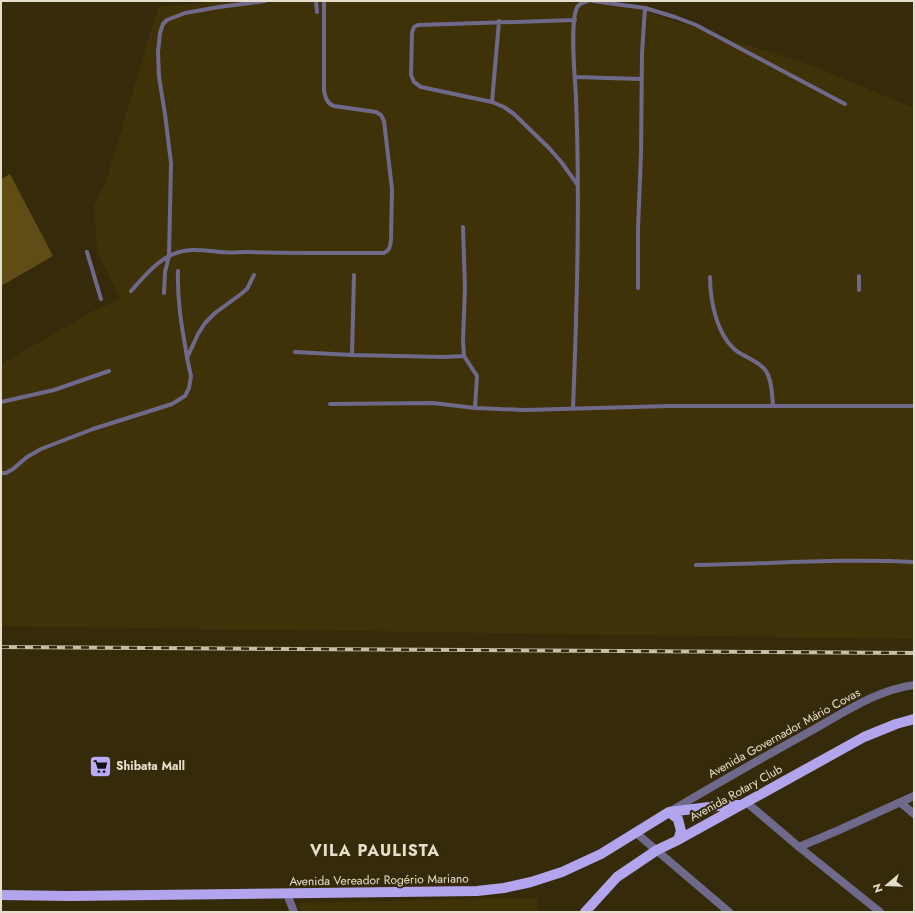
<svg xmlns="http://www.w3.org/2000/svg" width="915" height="913" font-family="Jost,sans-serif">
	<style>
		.built { fill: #3f3208 }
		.green { fill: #5f4d15 }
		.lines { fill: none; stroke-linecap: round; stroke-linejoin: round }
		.lane { stroke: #6f698c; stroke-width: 4 }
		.street { stroke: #6f698c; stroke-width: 8 }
		.primary { stroke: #b3a5ed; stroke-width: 10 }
		.rail-casing { stroke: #c5bea9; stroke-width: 4 }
		.rail { stroke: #352b0a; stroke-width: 2.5; stroke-dasharray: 8; stroke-linecap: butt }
		.labels { text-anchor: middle; stroke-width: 4; stroke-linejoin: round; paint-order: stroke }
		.street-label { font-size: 12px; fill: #e4decc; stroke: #352b0a }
		.poi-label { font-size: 12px; font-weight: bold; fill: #e4decc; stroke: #352b0a; text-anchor: start }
		.district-label { font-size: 16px; font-weight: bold; letter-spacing: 1px; fill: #e4decc; stroke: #352b0a }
	</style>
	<rect width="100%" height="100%" fill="#352b0a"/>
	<path class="built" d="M 219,1 L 612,1 L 813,66 L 914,108 L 914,639 L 1,626 L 1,364 L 95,310 L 120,299 L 97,251 L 94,205 L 106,181 L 158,7 Z
		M 508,898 L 538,898 L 538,912 L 302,912 L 299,903 Z"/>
	<path class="green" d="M 10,174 L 53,256 L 1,286 L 1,179 Z"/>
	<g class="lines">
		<path class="lane" d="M 316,1 L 317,12
			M 593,1 L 645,8 L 675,17 L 696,25 L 845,104
			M 575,20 L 418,25 L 414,27 L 412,33 L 411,75 L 414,82 L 421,87 L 492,102 L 504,107 L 514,114 L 550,149 L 562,163 L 577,184
			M 575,77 L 641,79
			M 492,102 L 499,21
			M 87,252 L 101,299
			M 178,271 C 177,301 182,328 187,357
			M 354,275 L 352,355 L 444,357 L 464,356
			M 710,277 C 710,301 717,337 738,352 C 747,358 759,361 766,371 C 772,380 772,395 773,406
			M 638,288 L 638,229 L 641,154 L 642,53 L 645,8
			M 859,290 L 859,276
			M 131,291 C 142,279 154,264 169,256 C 186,247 201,250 220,252 C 229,253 238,252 247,252 C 293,253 339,253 384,253 C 390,250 390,247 391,240 L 392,189 L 384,121 L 381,115 L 376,112 L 334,106 C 327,103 326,99 324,91 L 324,1
			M 164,293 L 165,272 L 169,256 L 171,163 L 165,114 L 159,77 L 158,52 L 160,33 L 163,24 L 167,20 L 185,13 L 219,7 L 265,1
			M 295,352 L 352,355
			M 1,402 L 54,390 L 109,371
			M 330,404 L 433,403 L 475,408 L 477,376 L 464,356 L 463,340 L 465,288 L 463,227
			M 475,408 L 525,410 L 669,406 L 914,406
			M 573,409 C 577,305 580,201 576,97 C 575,79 569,18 578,6 C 581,2 584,2 588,1
			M 1,473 L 6,473 L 13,469 L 27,457 L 41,449 L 93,429 L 172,404 L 185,396 L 189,388 L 191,376 L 187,358 L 198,334 L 205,323 L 215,313 L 241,294 L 247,289 L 254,275
			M 696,565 C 769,564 841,558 914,562"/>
		<path class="street" d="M 746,802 L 799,847 L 880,912
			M 901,803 L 914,814
			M 671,811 C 716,784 762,758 809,732 C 842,714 876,690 914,685
			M 635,832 L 729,912
			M 799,847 L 839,830 L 914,796
			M 287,894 L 294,912"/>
		<path class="primary" d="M 669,812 L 678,819 L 681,831 L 678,840
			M 1,895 L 70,896 L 477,891 L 504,888 L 531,882 L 562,872 L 601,854 L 669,812 L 717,806 L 739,805
			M 585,912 L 617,877 L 657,850 L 678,840 L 864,737 L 896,724 L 914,719"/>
		<defs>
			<path id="rail" d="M 1,647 L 914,653"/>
		</defs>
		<use href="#rail" class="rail-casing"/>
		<use href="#rail" class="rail"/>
	</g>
	<defs>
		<symbol id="supermarket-square" viewBox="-11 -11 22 22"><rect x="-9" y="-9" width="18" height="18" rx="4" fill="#b9abf7" stroke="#352b0a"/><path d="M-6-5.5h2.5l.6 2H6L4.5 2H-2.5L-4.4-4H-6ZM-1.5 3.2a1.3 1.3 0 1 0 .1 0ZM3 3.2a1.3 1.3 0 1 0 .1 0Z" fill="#111"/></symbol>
	</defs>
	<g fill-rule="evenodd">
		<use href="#supermarket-square" x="88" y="754" width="25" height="25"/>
	</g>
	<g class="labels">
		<g class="street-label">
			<text transform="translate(784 733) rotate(-29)" y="4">Avenida Governador Mário Covas</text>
			<text transform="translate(736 793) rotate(-29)" y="4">Avenida Rotary Club</text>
			<text transform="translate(379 880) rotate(-1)" y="4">Avenida Vereador Rogério Mariano</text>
		</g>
		<g class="poi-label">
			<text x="116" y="770">Shibata Mall</text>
		</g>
		<g class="district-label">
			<text x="375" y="856">VILA PAULISTA</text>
		</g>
	</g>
	<rect width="915" height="913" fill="none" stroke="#e4decc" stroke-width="4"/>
	<g transform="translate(887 885) rotate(251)" stroke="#352b0a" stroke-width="3" paint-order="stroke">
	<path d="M0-3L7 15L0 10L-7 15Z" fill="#e4decc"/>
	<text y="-6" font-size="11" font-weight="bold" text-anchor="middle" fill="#e4decc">N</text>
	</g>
</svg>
